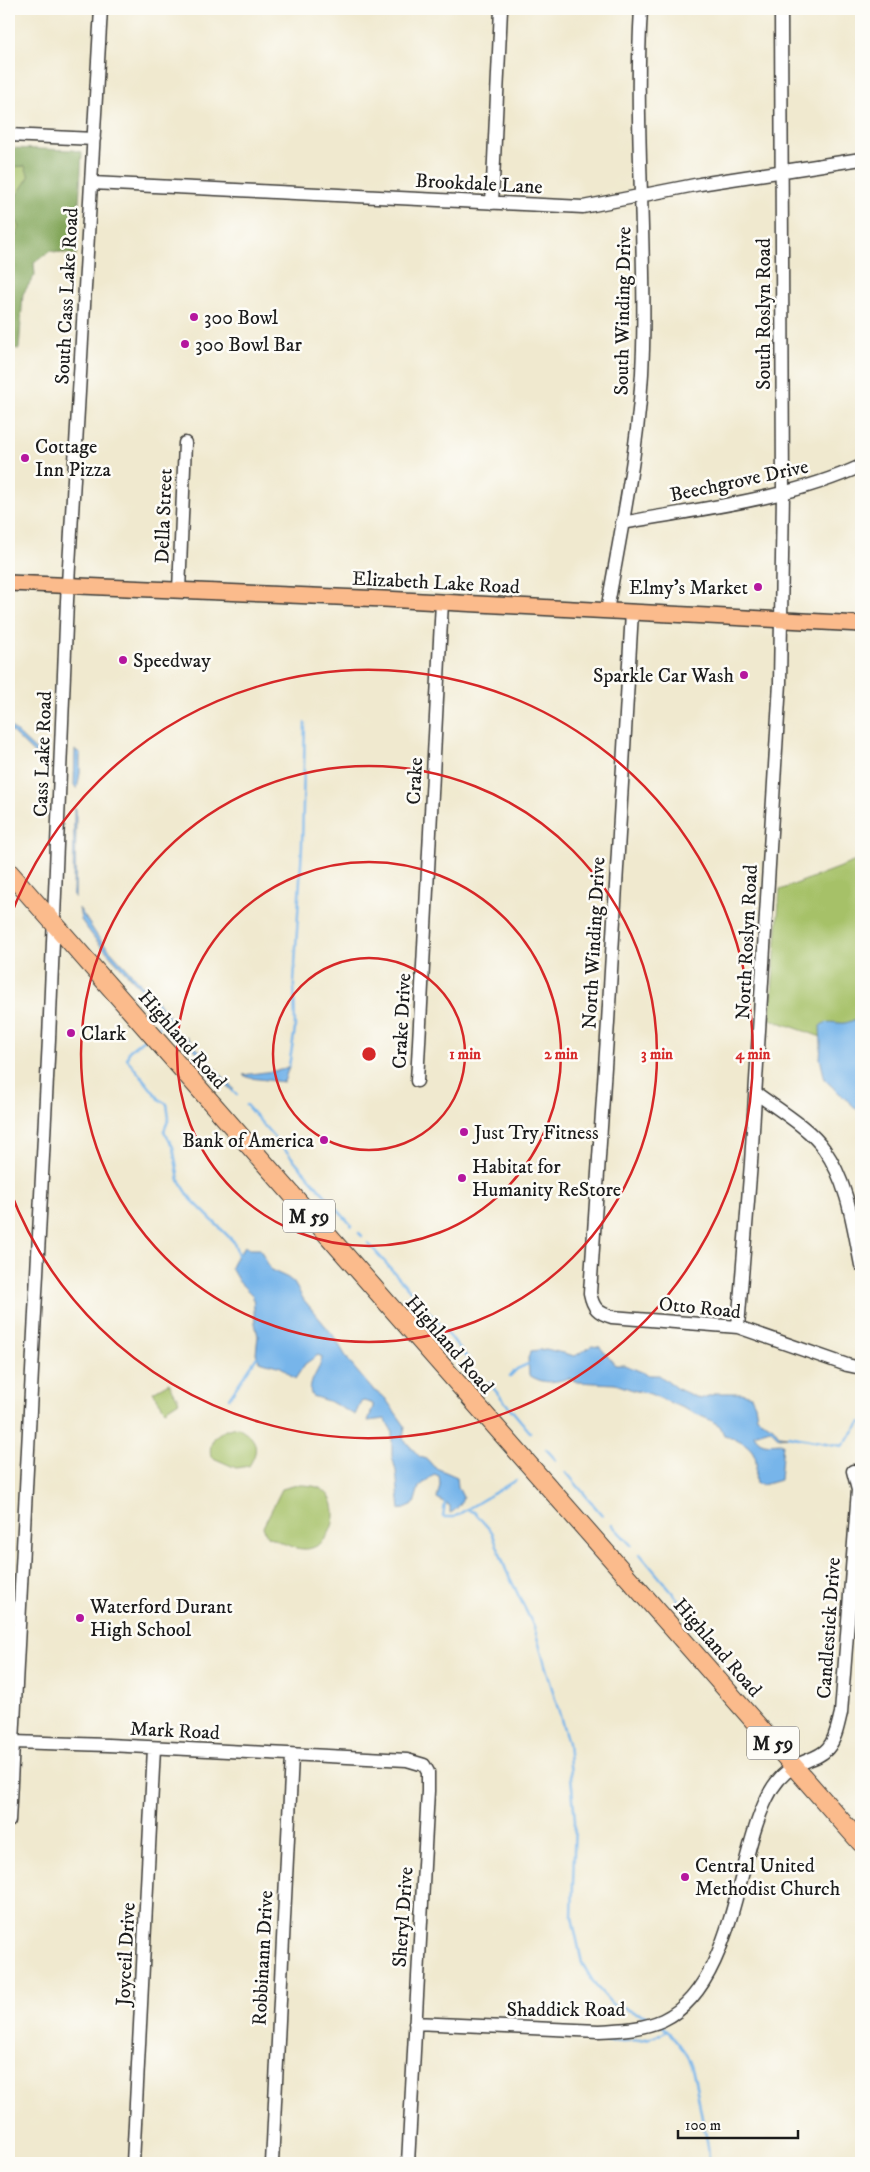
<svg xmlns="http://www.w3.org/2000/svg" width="870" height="2172" font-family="'IM FELL DW Pica',serif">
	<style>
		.green { fill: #a6c168; stroke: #616e42 }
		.forest { fill: #84a75c; stroke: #50623c }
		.water { fill: #77b5ea; stroke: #4a6883 }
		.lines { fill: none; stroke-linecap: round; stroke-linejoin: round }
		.stream { stroke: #77b5ea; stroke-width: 2.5 }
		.minor-casing { stroke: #3c3b37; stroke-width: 15 }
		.major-casing { stroke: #3c3b37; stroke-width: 18 }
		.highway-casing { stroke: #3c3b37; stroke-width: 20 }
		.minor { stroke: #fff; stroke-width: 12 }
		.major { stroke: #fbbb8c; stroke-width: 15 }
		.highway { stroke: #fbbb8c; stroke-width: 18 }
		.ring { fill: none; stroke: #d62828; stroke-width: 2.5 }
		.poi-dot { fill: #b5179e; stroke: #fdfcf7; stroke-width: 2 }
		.labels { text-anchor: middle; stroke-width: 5; stroke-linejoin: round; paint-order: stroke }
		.shield { fill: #fdfcf7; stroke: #605f5e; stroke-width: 1 }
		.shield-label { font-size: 19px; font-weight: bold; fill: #1c1c1c }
		.street-label { font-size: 20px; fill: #1c1c1c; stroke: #fdfcf7 }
		.poi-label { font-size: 20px; fill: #1c1c1c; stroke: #fdfcf7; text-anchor: start }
		.centre { fill: #d62828; stroke: #fdfcf7; stroke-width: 2.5 }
		.ring-label { font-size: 15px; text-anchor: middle; font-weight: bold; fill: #d62828; stroke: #fdfcf7; stroke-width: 5; stroke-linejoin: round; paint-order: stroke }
	</style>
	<rect width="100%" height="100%" fill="#fdfcf7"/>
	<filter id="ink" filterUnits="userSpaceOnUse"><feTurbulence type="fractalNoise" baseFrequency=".02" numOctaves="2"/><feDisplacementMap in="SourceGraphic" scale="10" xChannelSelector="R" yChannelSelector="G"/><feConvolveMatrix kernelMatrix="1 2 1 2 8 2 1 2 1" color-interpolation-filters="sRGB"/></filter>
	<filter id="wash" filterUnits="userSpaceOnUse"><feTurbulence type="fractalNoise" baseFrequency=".0096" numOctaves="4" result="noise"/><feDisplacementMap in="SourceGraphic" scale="20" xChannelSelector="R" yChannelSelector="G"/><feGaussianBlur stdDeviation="1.12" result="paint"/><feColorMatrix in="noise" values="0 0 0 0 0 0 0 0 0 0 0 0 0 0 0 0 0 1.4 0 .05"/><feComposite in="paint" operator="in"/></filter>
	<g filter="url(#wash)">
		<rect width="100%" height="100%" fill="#f0e9cf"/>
		<path class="green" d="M 25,166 L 29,177 L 17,195 L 20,227 L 16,236 L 9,238 L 9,167 Z
			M 861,859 L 861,1051 L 770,1019 L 780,890 Z
			M 169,1383 L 179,1401 L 165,1410 L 153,1392 Z
			M 238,1427 C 256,1438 261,1447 249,1466 L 236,1468 L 211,1457 C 207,1438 221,1429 238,1427 Z
			M 297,1485 C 303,1485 311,1485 317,1487 C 347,1498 334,1550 304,1549 C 292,1549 277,1540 267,1536 L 263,1527 L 282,1489 Z"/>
		<path class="forest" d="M 9,148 L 72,150 L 82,152 L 76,255 L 50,251 L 34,263 L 35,275 L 23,294 L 19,349 L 12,348 L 9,345 L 9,238 L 16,236 L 20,227 L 11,211 L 17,195 L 29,177 L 25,166 L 9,167 Z"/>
		<path class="water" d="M 9,725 L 43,757 L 43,762 L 9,729 Z
			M 75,750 L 80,753 L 80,773 L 77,789 L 74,785 Z
			M 74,809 L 76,809 L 76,816 L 75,898 L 73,895 Z
			M 79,908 L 98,937 L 162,1007 L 170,1017 L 171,1021 L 95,939 L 81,920 Z
			M 861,1016 L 861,1113 L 825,1080 L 820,1058 L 821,1045 L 820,1026 C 828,1019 835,1024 845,1023 C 850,1022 856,1019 861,1016 Z
			M 186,1036 L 233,1088 L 233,1092 L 187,1041 Z
			M 289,1066 L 284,1082 L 250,1078 L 243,1075 L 281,1070 Z
			M 245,1246 L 249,1249 L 260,1249 L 271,1270 L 288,1278 L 294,1283 L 304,1300 L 333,1335 L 350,1363 L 372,1389 L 385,1398 L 405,1426 L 403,1439 L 420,1457 L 427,1459 L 434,1467 L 457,1477 L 458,1487 L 463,1497 C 462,1503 456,1511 450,1513 L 450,1506 L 437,1498 L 440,1485 L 439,1476 L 434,1474 L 419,1487 L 414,1504 L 400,1510 L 396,1471 L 392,1456 L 392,1431 L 385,1419 L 368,1421 L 373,1407 L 373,1404 L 364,1401 L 361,1402 L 355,1415 L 331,1402 L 312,1396 C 305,1384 321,1370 322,1357 L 318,1355 L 305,1364 L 295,1379 L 281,1367 L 259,1361 L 256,1353 L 258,1336 L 255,1323 L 253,1296 L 239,1282 L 231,1268 L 234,1260 Z
			M 592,1346 L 600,1347 L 615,1365 L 625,1365 L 649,1375 L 659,1375 L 676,1388 L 700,1399 L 717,1393 L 742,1393 L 751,1396 L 755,1404 L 757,1417 L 773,1427 L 779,1435 L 788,1436 L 778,1437 L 770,1429 L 754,1434 C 760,1447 772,1443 783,1443 L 780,1480 L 763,1485 L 756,1484 C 754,1476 757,1468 756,1461 C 754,1445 736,1438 724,1435 L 720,1426 L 710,1420 L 648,1393 L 636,1391 L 615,1384 L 577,1382 L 569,1378 C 553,1383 543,1384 529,1375 L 528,1358 L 531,1351 L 546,1349 L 575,1356 Z"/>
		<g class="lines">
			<path class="stream" d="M 155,1030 L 168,1020
				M 145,1038 L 129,1051 L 127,1059 L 160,1100 L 167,1104 L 169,1118 L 164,1131 L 173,1147 L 179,1180 L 191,1199 L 234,1242 L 238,1255
				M 289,1066 L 295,1029 L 294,982 L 302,846 L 305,723
				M 233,1091 L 237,1095
				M 246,1105 L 352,1226
				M 359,1233 L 362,1236
				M 368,1243 L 438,1322 L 470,1361
				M 510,1376 L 517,1369 L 528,1364
				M 489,1383 L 530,1432
				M 229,1398 L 257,1357
				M 788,1436 L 842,1446 L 861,1422
				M 546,1449 L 556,1460
				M 566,1472 L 602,1515
				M 445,1503 L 443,1517 L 454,1517 L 516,1480
				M 467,1510 L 474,1512 L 492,1532 L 506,1570 L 534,1627 L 568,1743 L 575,1820 L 572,1917 L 582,1963 L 595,1985 L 613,2005 L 655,2019
				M 612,1525 L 631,1545
				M 640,1554 L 695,1620 L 704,1634
				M 661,2025 C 697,2057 693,2074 702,2118 C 705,2133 710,2147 709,2163
				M 588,2041 C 610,2041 649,2044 667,2031"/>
		</g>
	</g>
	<g filter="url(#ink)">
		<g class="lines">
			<defs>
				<path id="minor" d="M 9,135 L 94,139
					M 92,183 L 583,207 L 700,184 L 861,159
					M 492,203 L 501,9
					M 622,523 C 702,508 787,500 861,466
					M 179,591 L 185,443
					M 607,611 C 622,524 641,437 643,349 C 646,235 634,122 641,9
					M 632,612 L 608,1022 L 590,1293 C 593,1308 598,1313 612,1317 L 738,1327 L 847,1365 L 861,1368
					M 417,1081 L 442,602
					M 756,1093 C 776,1108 811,1129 824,1149 C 848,1183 853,1225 861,1265
					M 738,1327 L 751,1163 L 780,683 L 783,494 L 781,9
					M 13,1742 L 108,1745 L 407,1760 L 424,1765 L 428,1772 L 428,1791 L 408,2163
					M 9,1821 L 49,1039 L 67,601 L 101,9
					M 415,2023 L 599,2031 C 621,2030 643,2029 663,2020 C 733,1987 736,1861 767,1798 C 773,1785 783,1773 795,1766 C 805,1760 820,1758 828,1748 C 836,1739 838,1724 841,1713 L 858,1490 L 853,1471
					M 133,2163 L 154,1748
					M 272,2163 L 292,1756"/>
				<path id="major" d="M 9,583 L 384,599 L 861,624"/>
				<path id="highway" d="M 9,872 L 861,1843"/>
			</defs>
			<use href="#minor" class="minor-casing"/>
			<use href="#major" class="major-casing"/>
			<use href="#highway" class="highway-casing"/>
			<use href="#minor" class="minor"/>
			<use href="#major" class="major"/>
			<use href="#highway" class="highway"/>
		</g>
	</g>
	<g class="ring">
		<circle cx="369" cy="1054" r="96"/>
		<circle cx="369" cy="1054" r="192"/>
		<circle cx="369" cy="1054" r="288"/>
		<path d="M9 920A384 384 0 1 1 9 1188"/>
	</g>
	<g class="poi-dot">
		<circle cx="194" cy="317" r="5"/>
		<circle cx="185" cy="344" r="5"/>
		<circle cx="25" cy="458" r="5"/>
		<circle cx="758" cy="587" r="5"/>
		<circle cx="123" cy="660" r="5"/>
		<circle cx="744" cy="675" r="5"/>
		<circle cx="71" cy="1033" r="5"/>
		<circle cx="464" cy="1132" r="5"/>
		<circle cx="324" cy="1140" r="5"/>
		<circle cx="462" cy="1178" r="5"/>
		<circle cx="80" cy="1618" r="5"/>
		<circle cx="685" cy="1877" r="5"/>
	</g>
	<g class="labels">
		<g class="shield">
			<rect x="283" y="1199.5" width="52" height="33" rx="4"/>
			<rect x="747" y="1726.5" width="52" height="33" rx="4"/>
		</g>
		<g class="shield-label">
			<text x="309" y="1223">M 59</text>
			<text x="773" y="1750">M 59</text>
		</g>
		<g class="street-label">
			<text transform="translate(479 183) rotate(3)" y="7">Brookdale Lane</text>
			<text transform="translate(66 296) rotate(-87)" y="7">South Cass Lake Road</text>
			<text transform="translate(622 311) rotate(-89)" y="7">South Winding Drive</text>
			<text transform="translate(763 314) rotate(-90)" y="7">South Roslyn Road</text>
			<text transform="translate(739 480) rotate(-12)" y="7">Beechgrove Drive</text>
			<text transform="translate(163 516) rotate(-88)" y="7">Della Street</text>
			<text transform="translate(436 582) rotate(3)" y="7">Elizabeth Lake Road</text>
			<text transform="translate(42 754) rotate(-88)" y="7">Cass Lake Road</text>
			<text transform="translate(414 781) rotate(-87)" y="7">Crake</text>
			<text transform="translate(746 942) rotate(-87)" y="7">North Roslyn Road</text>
			<text transform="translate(593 943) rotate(-87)" y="7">North Winding Drive</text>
			<text transform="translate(401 1021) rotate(-87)" y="7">Crake Drive</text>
			<text transform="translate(183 1039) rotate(49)" y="7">Highland Road</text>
			<text transform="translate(700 1307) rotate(6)" y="7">Otto Road</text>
			<text transform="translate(450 1344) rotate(49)" y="7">Highland Road</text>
			<text transform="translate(828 1628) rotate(-86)" y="7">Candlestick Drive</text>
			<text transform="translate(718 1647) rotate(49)" y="7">Highland Road</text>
			<text transform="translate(175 1730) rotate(3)" y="7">Mark Road</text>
			<text transform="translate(402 1917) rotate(-86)" y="7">Sheryl Drive</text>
			<text transform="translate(125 1954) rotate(-87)" y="7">Joyceil Drive</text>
			<text transform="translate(262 1958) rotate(-87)" y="7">Robbinann Drive</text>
			<text x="566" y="2016">Shaddick Road</text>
		</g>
		<g class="poi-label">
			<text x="204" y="324">300 Bowl</text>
			<text x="195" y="351">300 Bowl Bar</text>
			<text x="35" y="453">Cottage<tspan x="35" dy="23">Inn Pizza</tspan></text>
			<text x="748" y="594" text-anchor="end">Elmy's Market</text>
			<text x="133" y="667">Speedway</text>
			<text x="734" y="682" text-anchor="end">Sparkle Car Wash</text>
			<text x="81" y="1040">Clark</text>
			<text x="474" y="1139">Just Try Fitness</text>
			<text x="314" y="1147" text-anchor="end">Bank of America</text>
			<text x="472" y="1173">Habitat for<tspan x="472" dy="23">Humanity ReStore</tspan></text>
			<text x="90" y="1613">Waterford Durant<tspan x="90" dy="23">High School</tspan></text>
			<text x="695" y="1872">Central United<tspan x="695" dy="23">Methodist Church</tspan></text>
		</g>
	</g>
	<circle cx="369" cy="1054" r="8" class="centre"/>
	<g class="ring-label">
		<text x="465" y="1059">1 min</text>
		<text x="561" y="1059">2 min</text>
		<text x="657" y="1059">3 min</text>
		<text x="753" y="1059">4 min</text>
	</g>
	<rect width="870" height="2172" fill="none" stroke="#fdfcf7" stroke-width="30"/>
	<path d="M678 2130v8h120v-8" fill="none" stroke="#1c1c1c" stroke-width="2.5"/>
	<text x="685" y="2130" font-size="15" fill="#1c1c1c" stroke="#fdfcf7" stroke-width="4" paint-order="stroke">100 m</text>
</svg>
